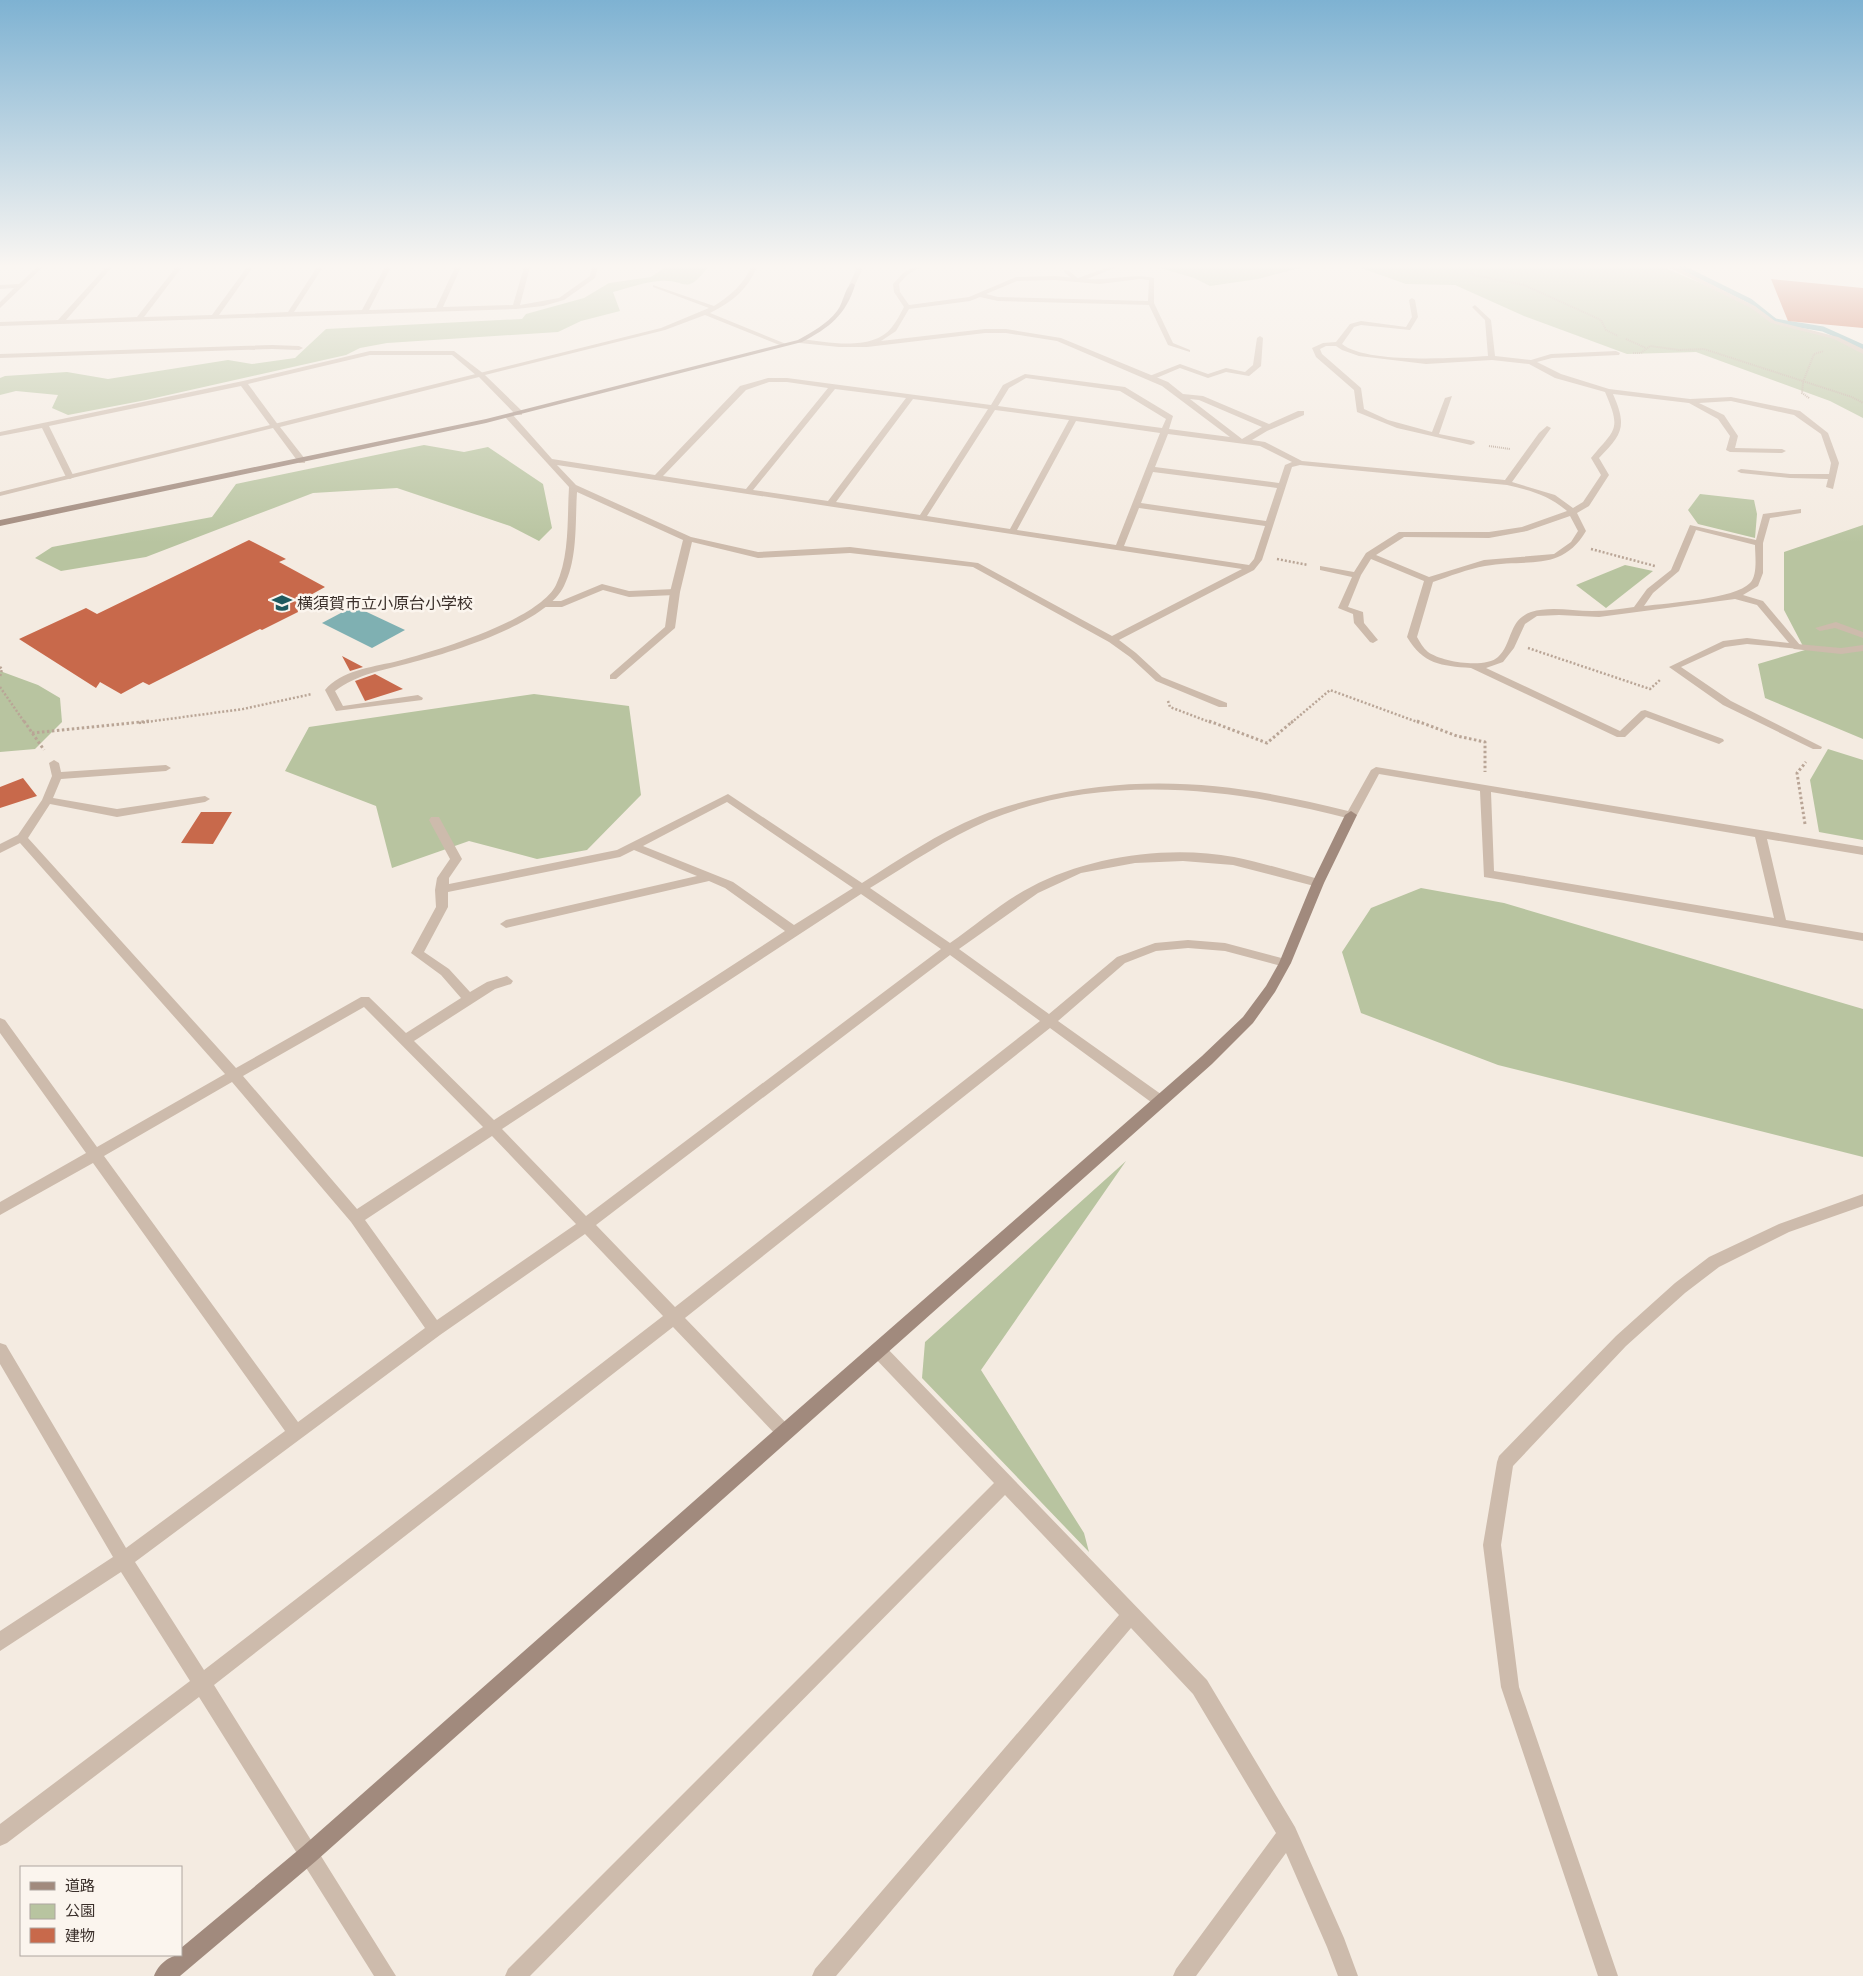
<svg xmlns="http://www.w3.org/2000/svg" width="1863" height="1976" font-family="Commissioner,'Noto Sans JP',sans-serif">
	<style>
		.green { fill: #b8c4a0 }
		.water { fill: #7fb0b2 }
		.lines { fill: none; stroke-linecap: round; stroke-linejoin: round }
		.stream { stroke: #7fb0b2; stroke-width: 5 }
		.building { fill: #c8694b }
		.path-far2 { stroke: #b9a596; stroke-width: 2; stroke-dasharray: 1 1; stroke-linecap: butt }
		.path-far1 { stroke: #b9a596; stroke-width: 2.5; stroke-dasharray: 2 2; stroke-linecap: butt }
		.path { stroke: #b9a596; stroke-width: 3; stroke-dasharray: 2.5 2.5; stroke-linecap: butt }
		.lane { fill: #cdbbac; fill-rule: evenodd }
		.street { fill: #cdbbac; fill-rule: evenodd }
		.secondary { fill: #a18a7d; fill-rule: evenodd }
		.labels { text-anchor: middle; stroke-width: 5; stroke-linejoin: round; paint-order: stroke }
		.far-poi-label { font-size: 16px; fill: #3b302b; stroke: #fbf5ee; text-anchor: start }
	</style>
	<rect width="100%" height="100%" fill="#f4ebe1"/>
	<path class="green" d="M 661,267 L 708,267 C 685,297 687,279 660,281 C 645,282 628,288 613,292 L 620,311 L 581,321 L 558,332 L 387,343 L 360,348 L 346,355 L 146,400 L 68,415 L 52,408 L 58,395 L 16,391 L 0,395 L 0,378 L 5,376 L 67,372 L 108,379 L 228,360 L 252,364 L 295,358 L 326,329 L 522,319 L 526,314 L 584,298 L 609,283 L 651,277 L 664,268 Z
		M 1157,267 L 1303,267 L 1258,279 L 1210,286 L 1194,278 Z
		M 1358,267 L 1663,267 L 1752,305 L 1784,323 L 1845,340 L 1863,351 L 1863,418 L 1830,401 L 1696,352 L 1627,354 L 1524,316 L 1455,285 L 1406,284 Z
		M 424,445 L 464,452 L 488,447 L 543,484 L 552,528 L 539,541 L 510,526 L 397,488 L 313,493 L 146,557 L 61,571 L 35,558 L 52,547 L 212,517 L 236,484 Z
		M 1700,494 L 1754,500 L 1757,514 L 1755,538 L 1698,524 L 1688,510 Z
		M 1863,525 L 1863,739 L 1765,698 L 1758,664 L 1805,650 L 1784,610 L 1784,552 Z
		M 1625,565 L 1653,571 L 1606,608 L 1576,585 Z
		M 0,671 L 38,685 L 60,698 L 62,722 L 35,749 L 0,752 Z
		M 534,694 L 629,706 L 641,795 L 587,850 L 537,859 L 469,841 L 392,868 L 376,806 L 285,771 L 309,727 Z
		M 1828,749 L 1863,760 L 1863,840 L 1819,832 L 1810,780 Z
		M 1421,888 L 1504,903 L 1863,1009 L 1863,1157 L 1498,1065 L 1361,1013 L 1342,952 L 1371,908 Z
		M 1126,1161 L 981,1370 L 1084,1533 L 1089,1552 L 922,1378 L 925,1342 Z"/>
	<path class="water" d="M 354,606 L 405,630 L 372,648 L 322,623 Z"/>
	<g class="lines">
		<path class="stream" d="M 1681,267 L 1750,301 L 1775,321 L 1823,329 L 1863,347"/>
	</g>
	<path class="building" d="M 1771,279 L 1863,288 L 1863,328 L 1788,321 Z
		M 249,540 L 286,559 L 279,562 L 325,587 L 307,597 L 316,603 L 262,630 L 260,629 L 149,685 L 143,682 L 121,694 L 100,682 L 96,688 L 19,639 L 86,608 L 97,614 Z
		M 342,656 L 363,667 L 350,671 Z
		M 375,674 L 403,689 L 365,701 L 355,681 Z
		M 23,778 L 37,796 L 0,808 L 0,787 Z
		M 201,812 L 232,812 L 213,844 L 181,843 Z"/>
	<g class="lines">
		<path class="path-far2" d="M 1460,267 L 1474,275 L 1524,285 L 1601,320 L 1606,330 L 1618,336
			M 1626,339 L 1646,348
			M 1633,353 L 1641,353 L 1650,346 L 1679,350 L 1704,349 L 1852,397 L 1863,403
			M 1809,398 L 1802,393 L 1803,382 L 1814,354 L 1824,351
			M 1489,446 L 1510,449"/>
		<path class="path-far1" d="M 1591,549 L 1655,566
			M 1277,559 L 1308,565
			M 1528,648 L 1650,689 L 1661,679
			M 0,667 L 2,669 L 0,677
			M 0,687 L 25,723
			M 1168,701 L 1170,707 L 1212,723
			M 139,723 L 243,709 L 312,694
			M 1291,723 L 1330,690 L 1420,723"/>
		<path class="path" d="M 24,721 L 44,750
			M 1209,721 L 1267,743 L 1293,721
			M 1417,721 L 1457,736 L 1485,742 L 1485,772
			M 32,733 L 150,721
			M 1805,824 L 1797,773 L 1806,762"/>
		<path class="lane" d="M 1668,267 L 1676,267 L 1755,306 L 1775,321 L 1838,337 L 1863,349 L 1863,354 L 1834,339 L 1771,323 L 1751,308 Z
			M 1064,270 L 1068,270 L 1080,280 L 1080,282 L 1076,282 L 1064,272 Z
			M 1151,301 L 1154,303 L 1173,343 L 1190,350 L 1190,352 L 1168,345 L 1148,303 Z
			M 1260,336 L 1263,338 L 1261,366 L 1249,376 L 1226,372 L 1208,378 L 1180,368 L 1154,379 L 1147,377 L 1180,364 L 1208,374 L 1226,368 L 1245,372 L 1253,365 L 1257,338 Z
			M 370,351 L 454,351 L 484,374 L 477,376 L 452,355 L 370,355 L 248,384 L 279,426 L 275,428 L 272,428 L 241,386 L 49,426 L 74,477 L 70,479 L 66,477 L 42,428 L 0,436 L 0,432 L 243,381 Z
			M 602,584 L 629,591 L 675,589 L 680,592 L 675,595 L 629,597 L 603,590 L 562,607 L 545,607 L 540,604 L 545,601 L 561,601 Z
			M 1836,622 L 1863,632 L 1863,638 L 1835,628 L 1820,631 L 1815,628 Z
			M 1797,644 L 1841,648 L 1863,645 L 1863,651 L 1841,654 L 1794,649 L 1792,647 Z
			M 1863,1194 L 1863,1206 L 1789,1232 L 1719,1267 L 1685,1293 L 1626,1346 L 1513,1466 L 1501,1545 L 1519,1687 L 1618,1976 L 1598,1976 L 1501,1687 L 1483,1545 L 1497,1462 L 1499,1456 L 1616,1336 L 1675,1283 L 1709,1257 L 1779,1224 Z"/>
		<path class="street" d="M 37,267 L 43,267 L 0,308 L 0,302 L 14,288 L 0,289 L 0,285 L 19,284 Z
			M 106,267 L 112,267 L 66,320 L 137,317 L 176,267 L 182,267 L 144,317 L 212,315 L 247,267 L 253,267 L 219,315 L 288,312 L 317,267 L 323,267 L 294,312 L 362,310 L 385,267 L 391,267 L 369,310 L 436,308 L 455,267 L 461,267 L 443,307 L 513,305 L 524,267 L 530,267 L 520,305 L 559,298 L 590,276 L 592,267 L 598,267 L 595,278 L 564,300 L 543,306 L 516,309 L 0,326 L 0,322 L 58,320 Z
			M 751,267 L 757,267 C 748,289 732,302 710,313 L 786,344 L 786,346 L 782,346 L 705,315 L 665,330 L 485,375 L 522,411 L 522,415 L 516,415 L 479,377 L 280,427 L 305,459 L 305,463 L 299,463 L 273,428 L 0,496 L 0,492 L 661,328 L 709,308 L 653,287 L 653,285 L 714,306 C 731,295 743,285 751,267 Z
			M 854,267 L 860,267 L 862,270 L 855,285 L 852,287 L 849,285 L 856,270 Z
			M 914,267 L 921,267 L 907,275 L 899,284 L 900,292 L 909,305 L 969,297 L 1016,277 L 1055,276 L 1078,278 L 1109,267 L 1117,267 L 1087,279 C 1110,281 1132,273 1154,278 L 1154,303 L 1151,305 L 998,301 L 980,297 L 970,301 L 909,309 L 896,331 L 881,341 L 985,329 L 1006,329 L 1061,338 L 1168,382 L 1183,394 L 1203,396 L 1269,424 L 1298,411 L 1304,411 L 1304,415 L 1267,431 L 1252,440 L 1265,442 L 1302,461 L 1505,480 L 1539,433 L 1547,426 L 1551,428 L 1512,482 L 1555,495 L 1573,508 L 1583,502 L 1601,475 L 1591,458 C 1615,429 1622,431 1605,392 L 1555,378 L 1529,364 L 1492,360 L 1426,364 L 1359,356 L 1342,350 L 1336,346 L 1326,346 L 1320,349 L 1322,354 L 1361,388 L 1364,409 L 1388,420 L 1432,432 L 1445,398 L 1452,396 L 1439,434 L 1474,441 L 1475,443 L 1471,445 L 1397,428 L 1357,412 L 1354,390 L 1316,357 L 1312,348 L 1323,343 L 1336,342 L 1350,324 L 1361,321 L 1406,327 L 1412,317 L 1409,300 L 1412,298 L 1415,300 L 1418,317 L 1410,330 L 1361,325 L 1354,327 L 1342,344 C 1366,364 1456,358 1488,356 L 1485,320 L 1472,307 L 1475,305 L 1491,320 L 1495,356 L 1531,360 L 1551,354 L 1616,351 L 1620,353 L 1619,355 L 1552,358 L 1537,362 L 1561,374 L 1609,389 L 1690,399 L 1731,397 L 1800,411 L 1828,433 L 1839,463 L 1833,489 L 1826,487 L 1828,479 L 1790,478 L 1741,473 L 1737,471 L 1741,469 L 1790,474 L 1829,474 L 1831,463 L 1821,434 L 1794,415 L 1731,401 L 1699,403 L 1724,415 L 1738,436 L 1735,448 L 1782,449 L 1786,451 L 1782,453 L 1730,452 L 1726,450 L 1730,436 L 1718,419 L 1689,403 L 1613,394 C 1627,426 1623,434 1599,458 L 1609,475 L 1589,506 L 1577,513 L 1586,531 C 1561,573 1527,558 1485,566 C 1468,569 1450,576 1433,582 L 1417,637 C 1420,642 1423,648 1428,652 C 1442,662 1485,669 1498,657 C 1513,643 1508,620 1531,612 C 1550,606 1572,611 1592,611 C 1606,611 1620,609 1634,607 L 1647,589 L 1671,570 L 1690,525 L 1756,540 L 1763,514 L 1801,509 L 1801,513 L 1770,518 L 1763,543 L 1763,573 L 1758,586 L 1743,595 L 1763,601 L 1800,645 L 1800,649 L 1747,644 L 1725,647 L 1681,667 L 1731,701 L 1822,747 L 1821,749 L 1813,749 L 1723,705 L 1669,667 L 1723,641 L 1747,638 L 1789,643 L 1757,605 L 1735,599 L 1599,617 L 1559,615 L 1537,616 L 1525,624 L 1514,648 L 1503,662 L 1486,668 L 1620,731 L 1641,711 L 1645,710 L 1723,739 L 1724,741 L 1719,744 L 1646,717 L 1625,737 L 1617,737 L 1471,668 C 1441,666 1423,664 1407,637 L 1424,581 L 1371,559 L 1361,575 L 1348,607 L 1363,612 L 1364,623 L 1378,640 L 1373,643 L 1370,642 L 1354,623 L 1353,614 L 1338,608 L 1352,577 L 1320,570 L 1320,566 L 1354,572 L 1366,553 L 1399,532 L 1489,532 L 1522,527 L 1567,511 C 1549,495 1529,490 1507,485 L 1300,465 L 1292,467 L 1262,560 L 1254,570 L 1119,640 L 1136,653 L 1162,677 L 1227,703 L 1227,707 L 1219,707 L 1156,681 L 1130,657 L 1109,642 L 973,567 L 850,553 L 758,558 L 692,542 L 680,592 L 675,628 L 616,679 L 610,679 L 610,675 L 665,627 L 670,592 L 683,540 L 577,492 C 575,522 578,558 564,586 C 546,624 449,653 410,663 C 384,670 357,674 335,691 L 343,706 L 418,695 L 423,698 L 422,700 L 336,711 L 325,690 C 341,671 371,667 394,662 C 432,652 538,621 556,585 C 570,556 567,518 569,487 L 506,418 L 506,414 L 512,414 L 552,459 L 655,475 L 740,386 L 768,378 L 787,378 L 991,405 L 1003,385 L 1025,374 L 1125,387 L 1173,416 L 1169,429 L 1230,437 L 1162,386 L 1057,341 L 1006,333 L 985,333 L 867,347 L 839,347 L 800,343 L 797,341 L 800,339 C 828,342 873,352 892,327 C 897,321 900,314 904,307 L 894,292 L 893,284 L 903,273 ZM 1140,279 L 1149,280 L 1148,301 L 998,297 L 986,294 L 1017,281 L 1055,280 L 1099,284 ZM 1026,378 L 1120,391 L 1166,419 L 1162,428 L 998,406 L 1009,388 ZM 769,382 L 787,382 L 828,388 L 746,489 L 663,476 L 746,390 ZM 835,389 L 906,398 L 828,501 L 753,490 ZM 913,399 L 988,409 L 920,515 L 836,502 ZM 1190,399 L 1199,400 L 1262,427 L 1242,439 ZM 995,410 L 1069,420 L 1010,529 L 927,516 ZM 1076,421 L 1160,433 L 1116,545 L 1017,530 ZM 1168,434 L 1260,446 L 1292,462 L 1285,465 L 1279,483 L 1155,467 ZM 557,465 L 1242,569 L 1112,636 L 978,563 L 850,547 L 758,552 L 691,537 L 576,485 ZM 1153,472 L 1277,488 L 1266,521 L 1141,503 ZM 1139,508 L 1265,526 L 1254,559 L 1249,565 L 1124,546 ZM 1570,516 L 1578,531 L 1571,542 L 1554,554 L 1484,560 L 1429,577 L 1376,555 L 1404,537 L 1489,538 L 1527,531 ZM 1696,530 L 1755,545 C 1755,555 1758,575 1750,583 C 1735,599 1668,603 1644,606 L 1653,593 L 1679,571 Z
			M 272,345 L 299,346 L 303,348 L 299,350 L 272,349 L 0,358 L 0,354 Z
			M 54,760 L 59,763 L 61,772 L 166,765 L 171,768 L 166,771 L 61,779 L 53,798 L 117,809 L 205,796 L 210,799 L 205,802 L 117,817 L 50,804 L 28,838 L 236,1068 L 361,997 L 369,997 L 406,1033 L 461,998 L 441,975 L 411,953 L 436,907 L 435,890 L 437,878 L 450,859 L 429,820 L 431,817 L 439,817 L 462,859 L 449,878 L 449,884 L 617,850 L 728,794 L 862,883 C 900,859 938,833 980,816 C 999,808 1018,803 1038,798 C 1144,772 1243,784 1348,811 L 1371,770 L 1376,767 L 1863,847 L 1863,855 L 1767,839 L 1786,920 L 1863,933 L 1863,941 L 1484,877 L 1480,791 L 1379,774 L 1357,815 L 1351,819 C 1233,788 1105,772 989,820 C 947,838 908,865 870,888 L 950,943 C 976,925 1003,901 1031,887 C 1089,856 1169,845 1234,857 C 1263,863 1293,872 1322,880 L 1324,883 L 1318,887 L 1233,865 L 1183,861 L 1135,863 L 1081,873 L 1038,893 L 959,949 L 1049,1014 L 1117,957 L 1155,943 L 1188,940 L 1225,943 L 1289,960 L 1291,963 L 1285,967 L 1225,951 L 1188,948 L 1156,951 L 1125,963 L 1058,1021 L 1165,1097 L 1167,1101 L 1165,1105 L 1155,1105 L 1050,1028 L 685,1318 L 790,1427 L 792,1432 L 790,1437 L 784,1440 L 778,1437 L 673,1327 L 214,1685 L 396,1976 L 374,1976 L 199,1697 L 7,1843 L 0,1846 L 0,1824 L 190,1681 L 121,1572 L 0,1651 L 0,1631 L 113,1557 L 0,1364 L 0,1343 L 6,1345 L 126,1548 L 285,1431 L 93,1163 L 0,1215 L 0,1202 L 86,1153 L 0,1033 L 0,1018 L 5,1020 L 97,1147 L 225,1074 L 20,843 L 0,853 L 0,844 L 18,835 L 42,800 L 52,776 L 49,763 ZM 1491,792 L 1755,837 L 1774,918 L 1494,871 ZM 727,802 L 853,888 L 794,925 L 733,882 L 643,846 ZM 634,850 L 697,876 L 506,920 L 500,924 L 506,928 L 709,881 L 725,888 L 785,931 L 494,1120 L 414,1041 L 495,989 L 511,984 L 513,981 L 507,976 L 487,982 L 470,992 L 449,969 L 424,952 L 448,907 L 448,892 L 620,857 ZM 861,894 L 941,949 L 586,1216 L 502,1129 ZM 950,955 L 1040,1021 L 675,1307 L 596,1225 ZM 364,1007 L 483,1127 L 357,1209 L 243,1076 ZM 232,1082 L 351,1222 L 425,1328 L 298,1422 L 104,1156 ZM 492,1136 L 576,1224 L 437,1320 L 365,1220 ZM 585,1234 L 663,1316 L 204,1670 L 135,1562 L 440,1335 Z
			M 878,1343 L 884,1345 L 1207,1680 L 1295,1827 L 1344,1938 L 1358,1976 L 1338,1976 L 1327,1947 L 1286,1853 L 1196,1976 L 1173,1976 L 1176,1969 L 1276,1833 L 1193,1694 L 1131,1628 L 836,1976 L 812,1976 L 815,1969 L 1119,1615 L 1005,1495 L 530,1976 L 505,1976 L 508,1969 L 994,1483 L 872,1355 L 870,1350 L 872,1345 Z"/>
		<path class="secondary" d="M 852,283 L 855,285 C 846,315 829,328 802,342 L 486,423 L 0,526 L 0,520 L 486,419 L 798,340 C 812,332 827,324 837,311 C 843,304 845,287 852,283 Z
			M 1351,811 L 1357,815 L 1324,883 L 1291,963 L 1275,992 L 1253,1023 L 1212,1064 L 316,1861 L 180,1976 L 154,1976 C 158,1965 169,1955 181,1955 L 181,1948 L 302,1847 L 778,1427 L 1202,1056 L 1243,1017 L 1266,986 L 1279,963 L 1312,883 L 1345,815 Z"/>
	</g>
	<linearGradient id="sky" x2="0" y2="1"><stop stop-color="#7eb2d2"/><stop offset="0.49" stop-color="#faf6f2"/><stop offset="1" stop-color="#faf6f2" stop-opacity="0"/></linearGradient>
	<rect width="1863" height="543" fill="url(#sky)"/>
	<defs>
		<symbol id="school-bare" viewBox="-9 -9 18 18"><path d="M0-5L7-2L0 1L-7-2ZM-4 1L0 2.5L4 1V4Q0 6-4 4Z" fill="#1f5a5e" stroke="#fbf5ee" stroke-width="2.5" paint-order="stroke"/></symbol>
	</defs>
	<g fill-rule="evenodd">
		<use href="#school-bare" x="268" y="589" width="28" height="28"/>
	</g>
	<g class="labels">
		<g class="far-poi-label">
			<text x="297" y="609">横須賀市立小原台小学校</text>
		</g>
	</g>
	<rect x="20" y="1866" width="162" height="90" fill="#fbf5ee" stroke="#aea6a0"/>
	<rect x="30" y="1882" width="25" height="8" fill="#a18a7d" stroke="#aea6a0"/>
	<text x="65" y="1891" font-size="15" fill="#3b302b">道路</text>
	<rect x="30" y="1904" width="25" height="15" fill="#b8c4a0" stroke="#aea6a0"/>
	<text x="65" y="1916" font-size="15" fill="#3b302b">公園</text>
	<rect x="30" y="1928" width="25" height="15" fill="#c8694b" stroke="#aea6a0"/>
	<text x="65" y="1941" font-size="15" fill="#3b302b">建物</text>
</svg>
